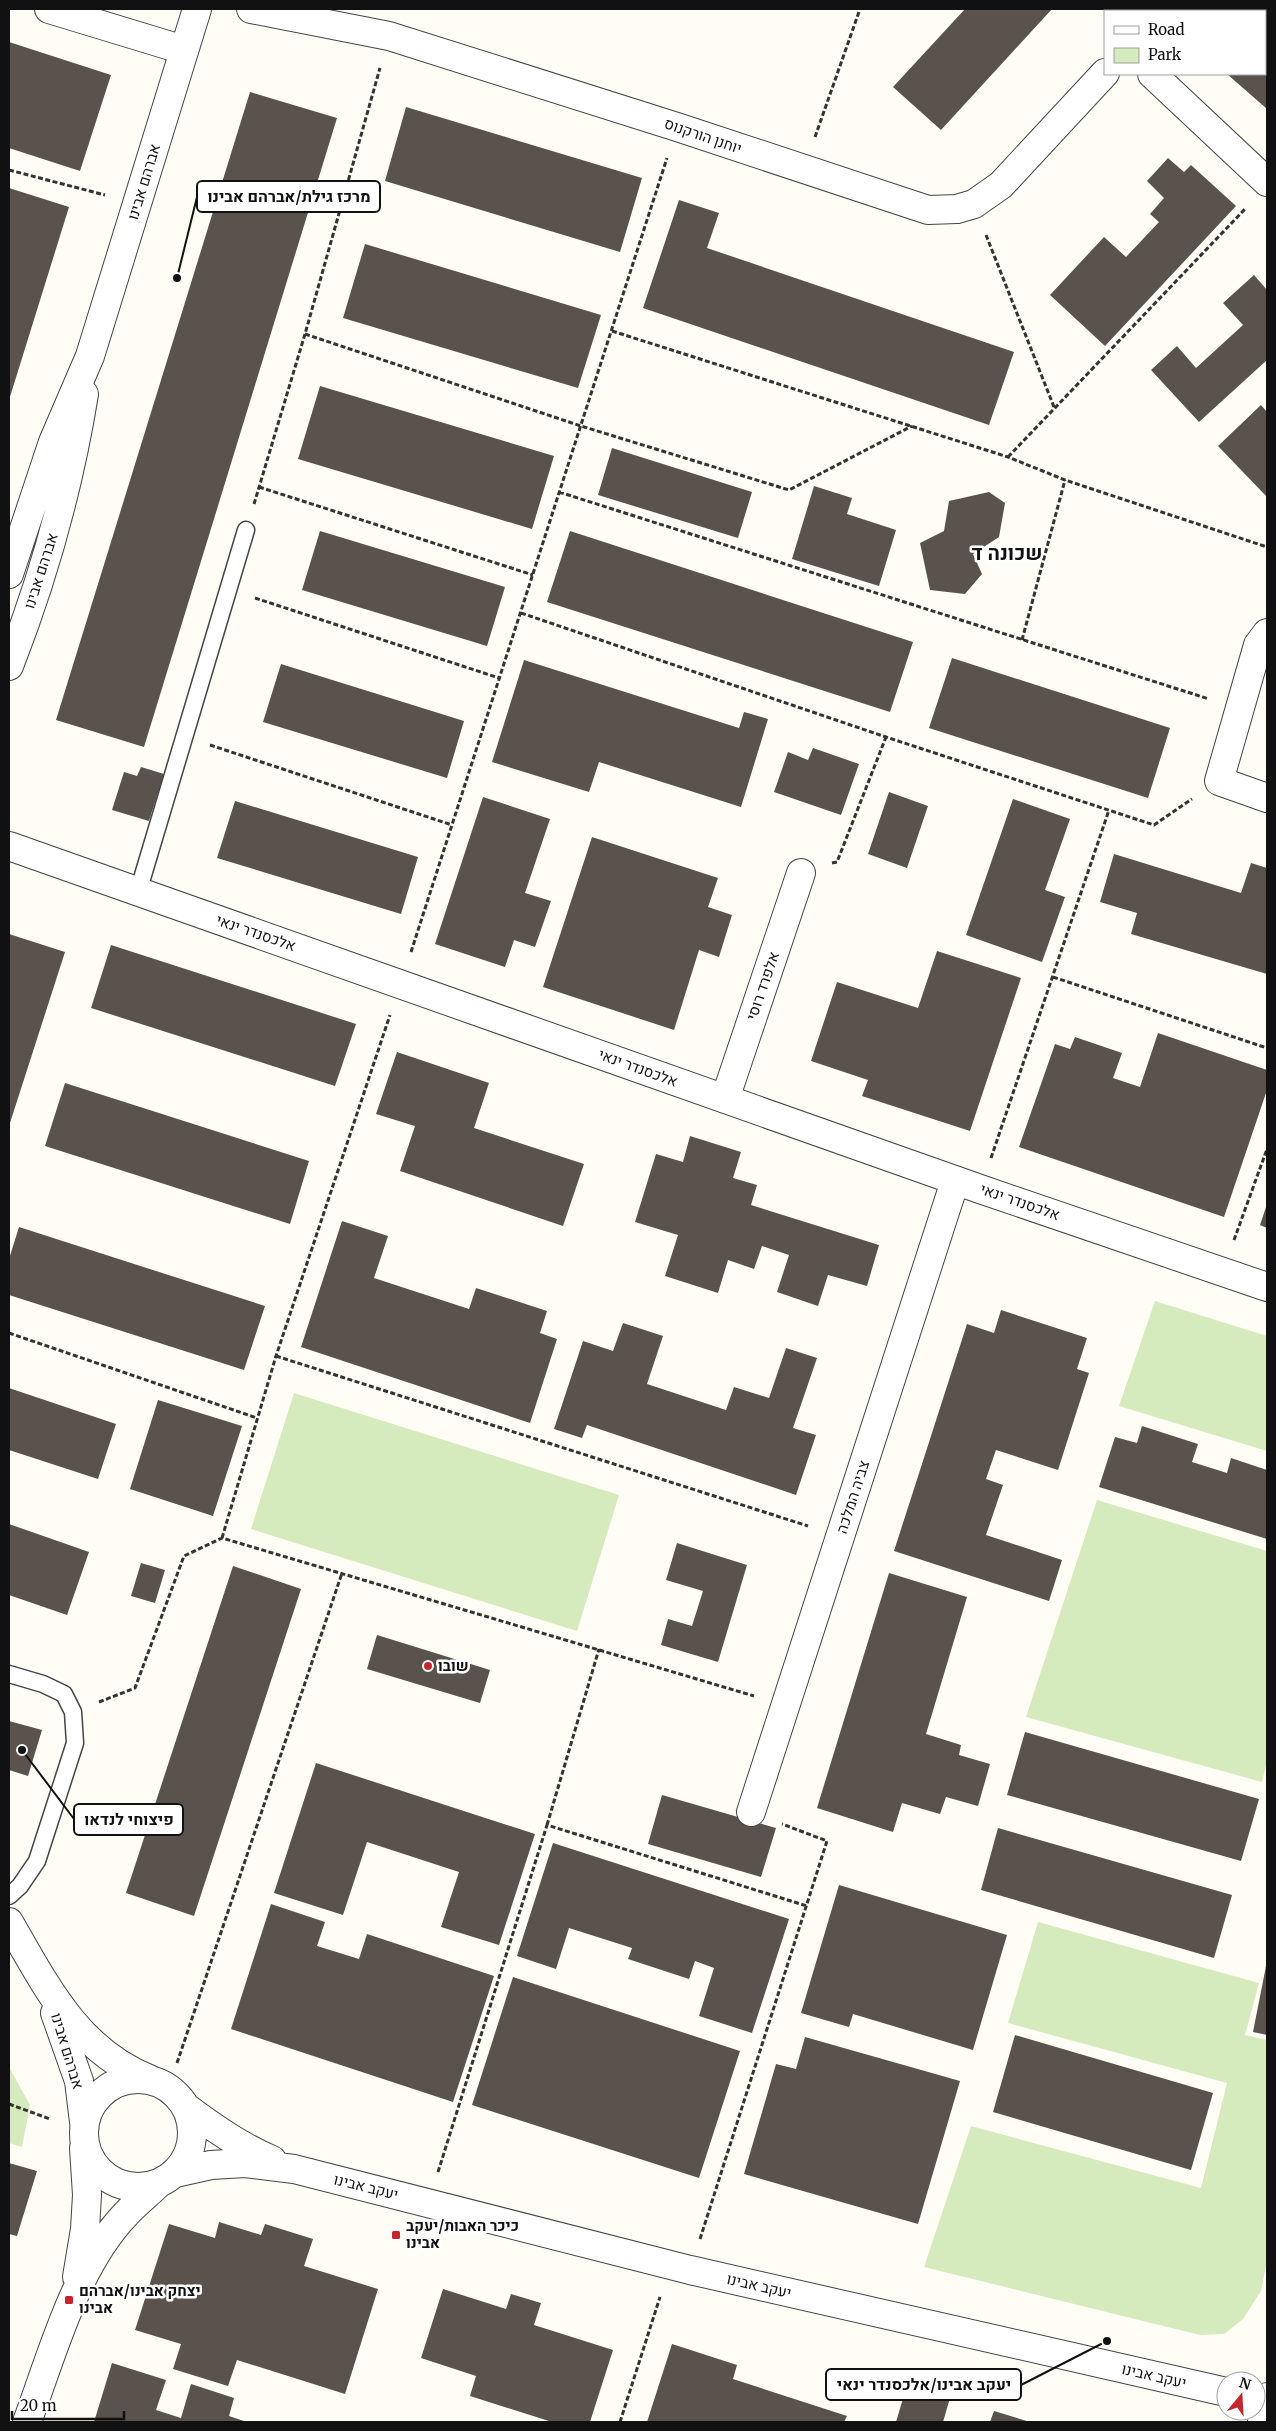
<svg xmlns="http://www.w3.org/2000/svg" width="1276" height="2431" font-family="Merriweather,Heebo,serif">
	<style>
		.green { fill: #d5ebbd }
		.building { fill: #5a524d }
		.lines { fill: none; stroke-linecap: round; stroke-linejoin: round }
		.service-casing { stroke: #444; stroke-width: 19 }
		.minor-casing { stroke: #444; stroke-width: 30 }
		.tertiary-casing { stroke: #444; stroke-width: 30 }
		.path { stroke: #333; stroke-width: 3; stroke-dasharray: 5 2.5; stroke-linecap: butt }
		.service { stroke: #fff; stroke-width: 16 }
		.minor { stroke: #fff; stroke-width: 28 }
		.tertiary { stroke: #fff; stroke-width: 28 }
		.poi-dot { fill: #c4262e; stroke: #fff; stroke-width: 2 }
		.labels { text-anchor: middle; stroke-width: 5; stroke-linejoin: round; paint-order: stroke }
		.street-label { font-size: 15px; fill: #111; stroke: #fff }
		.poi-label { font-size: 15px; font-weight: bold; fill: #111; stroke: #fff; text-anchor: start }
		.district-label { font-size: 20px; font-weight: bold; fill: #111; stroke: #fff }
		.leader { fill: none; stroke: #111; stroke-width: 2 }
		.callout-dot { fill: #111; stroke: #fff; stroke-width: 2 }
		.callout { fill: #fff; stroke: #111; stroke-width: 2 }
		.callout-label { font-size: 16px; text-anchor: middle; font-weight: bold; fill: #111 }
	</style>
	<rect width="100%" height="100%" fill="#fffdf5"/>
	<path class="green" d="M 1155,1301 L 1267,1336 L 1267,1451 L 1119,1406 Z
		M 294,1393 L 619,1495 L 577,1631 L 251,1529 Z
		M 1097,1500 L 1267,1551 L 1267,1761 L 1262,1782 L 1026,1717 Z
		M 1038,1922 L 1259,1983 L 1245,2035 L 1267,2040 L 1267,2260 L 1261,2291 L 1243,2319 L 1224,2334 L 1200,2335 L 924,2267 L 971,2126 L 1201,2188 L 1227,2083 L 1008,2023 Z
		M 9,2067 L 30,2105 L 22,2147 L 9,2143 Z"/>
	<path class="building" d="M 965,9 L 1052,9 L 941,130 L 893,87 Z
		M 1250,9 L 1267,9 L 1267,109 L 1227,74 L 1265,74 L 1265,11 L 1248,11 Z
		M 9,42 L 111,75 L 80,171 L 9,148 Z
		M 250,92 L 337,118 L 144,747 L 56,720 Z
		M 406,107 L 642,178 L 620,252 L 385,181 Z
		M 1168,158 L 1184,172 L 1191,165 L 1236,206 L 1105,346 L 1050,295 L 1104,237 L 1126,257 L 1159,222 L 1150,214 L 1164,198 L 1147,181 Z
		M 9,188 L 69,207 L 9,400 Z
		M 679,200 L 719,213 L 707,248 L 1014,352 L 989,425 L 643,308 Z
		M 365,244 L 601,315 L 578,388 L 343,318 Z
		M 1254,275 L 1267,290 L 1267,360 L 1199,422 L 1151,370 L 1177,346 L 1196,368 L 1243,325 L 1223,303 Z
		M 320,386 L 554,456 L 532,529 L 298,459 Z
		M 1261,405 L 1267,412 L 1267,497 L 1218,446 Z
		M 612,448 L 752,492 L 738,538 L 598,495 Z
		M 814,486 L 852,498 L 847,514 L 896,530 L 879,586 L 792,559 Z
		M 989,492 L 1005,503 L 999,537 L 973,554 L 982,574 L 965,594 L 930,590 L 920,543 L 944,531 L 949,501 Z
		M 320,531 L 505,587 L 487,646 L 302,590 Z
		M 570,531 L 913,642 L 890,712 L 547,602 Z
		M 952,658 L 1170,728 L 1148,798 L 929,728 Z
		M 524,660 L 739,728 L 744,712 L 768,719 L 741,807 L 599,762 L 589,792 L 492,762 Z
		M 281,664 L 464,721 L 447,778 L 263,722 Z
		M 813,748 L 859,764 L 841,815 L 774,792 L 788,752 L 808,760 Z
		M 141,767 L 164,774 L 149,821 L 112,810 L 124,772 L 137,776 Z
		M 889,792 L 928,806 L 907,868 L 868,854 Z
		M 483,797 L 550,819 L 525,893 L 551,901 L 535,947 L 514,940 L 505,967 L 435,944 Z
		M 1013,799 L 1070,819 L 1045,890 L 1065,897 L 1042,962 L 966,935 Z
		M 235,801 L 418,857 L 401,914 L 217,858 Z
		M 592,837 L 718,878 L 708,907 L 732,915 L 719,957 L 699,950 L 674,1030 L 543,987 Z
		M 1114,854 L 1241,893 L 1251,863 L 1267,868 L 1267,974 L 1131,934 L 1137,913 L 1100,902 Z
		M 9,934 L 65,952 L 9,1126 Z
		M 111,945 L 356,1024 L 335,1086 L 91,1008 Z
		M 937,951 L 1021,978 L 970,1131 L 862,1096 L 868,1080 L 811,1061 L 837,982 L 918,1008 Z
		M 1158,1033 L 1267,1070 L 1267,1090 L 1224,1217 L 1019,1147 L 1055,1044 L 1070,1049 L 1075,1037 L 1122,1053 L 1113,1078 L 1140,1087 Z
		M 397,1052 L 489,1083 L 474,1128 L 584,1164 L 563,1226 L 400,1171 L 415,1126 L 376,1114 Z
		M 65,1083 L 309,1161 L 290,1224 L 45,1146 Z
		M 690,1136 L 741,1152 L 733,1178 L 757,1185 L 751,1205 L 879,1245 L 867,1286 L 828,1275 L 818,1306 L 777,1292 L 789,1255 L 762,1246 L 754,1269 L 728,1260 L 718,1293 L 665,1276 L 678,1235 L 635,1222 L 656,1154 L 683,1162 Z
		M 1267,1204 L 1267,1228 L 1260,1225 Z
		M 342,1221 L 388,1236 L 374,1278 L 469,1309 L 476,1288 L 547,1311 L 540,1333 L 557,1339 L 530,1423 L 301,1347 Z
		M 19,1227 L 265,1306 L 244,1370 L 9,1295 L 9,1259 Z
		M 1001,1310 L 1087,1338 L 1077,1369 L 1089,1373 L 1058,1470 L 996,1450 L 986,1479 L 1003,1485 L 986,1535 L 1062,1560 L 1049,1601 L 894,1551 L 967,1324 L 994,1333 Z
		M 623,1323 L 663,1336 L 647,1384 L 726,1410 L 734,1387 L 769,1398 L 786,1348 L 817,1358 L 793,1428 L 816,1435 L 796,1495 L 587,1425 L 582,1438 L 554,1429 L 583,1341 L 613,1351 Z
		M 9,1388 L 116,1424 L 98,1479 L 9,1450 Z
		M 158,1400 L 242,1426 L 213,1516 L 130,1489 Z
		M 1142,1426 L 1198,1444 L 1192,1462 L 1227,1473 L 1231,1458 L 1267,1470 L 1267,1539 L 1099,1487 L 1115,1437 L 1137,1443 Z
		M 9,1524 L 89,1552 L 67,1615 L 9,1595 Z
		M 677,1543 L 747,1565 L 718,1662 L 661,1645 L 668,1619 L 692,1626 L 703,1591 L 666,1580 Z
		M 141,1563 L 165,1570 L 155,1603 L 131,1596 Z
		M 233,1566 L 301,1589 L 194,1916 L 126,1893 Z
		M 889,1573 L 967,1597 L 926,1734 L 961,1745 L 959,1755 L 990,1764 L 978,1806 L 946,1797 L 940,1814 L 902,1803 L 893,1832 L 817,1808 Z
		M 377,1635 L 490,1670 L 480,1703 L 367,1669 Z
		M 9,1721 L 42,1730 L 28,1776 L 9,1770 Z
		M 1025,1732 L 1259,1799 L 1241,1861 L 1007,1795 Z
		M 316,1763 L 535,1834 L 499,1945 L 441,1927 L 459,1872 L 367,1842 L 343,1915 L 274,1893 Z
		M 662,1795 L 776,1828 L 761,1877 L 648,1844 Z
		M 998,1828 L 1232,1895 L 1214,1958 L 981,1890 Z
		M 553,1843 L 789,1919 L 752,2033 L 699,2016 L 714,1968 L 695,1961 L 689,1979 L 628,1959 L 632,1948 L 569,1928 L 556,1969 L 517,1956 Z
		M 839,1885 L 1007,1935 L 973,2050 L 853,2014 L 849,2027 L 801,2013 Z
		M 271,1904 L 325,1922 L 317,1946 L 359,1959 L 367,1934 L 494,1976 L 453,2102 L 231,2029 Z
		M 1266,1966 L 1267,1966 L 1267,2035 L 1253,2032 Z
		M 513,1977 L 740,2051 L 699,2178 L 472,2105 Z
		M 1015,2035 L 1213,2093 L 1191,2170 L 993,2112 Z
		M 805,2037 L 960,2081 L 918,2224 L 744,2174 L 776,2064 L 796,2069 Z
		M 9,2163 L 37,2171 L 17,2236 L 9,2234 Z
		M 219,2222 L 261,2235 L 265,2224 L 313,2239 L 304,2266 L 378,2289 L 345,2394 L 237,2360 L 228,2386 L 173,2369 L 181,2344 L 135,2330 L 169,2224 L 215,2238 Z
		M 443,2289 L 506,2309 L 511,2294 L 541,2303 L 534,2325 L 613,2350 L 590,2422 L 552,2422 L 470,2396 L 476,2376 L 421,2358 Z
		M 672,2344 L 737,2365 L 733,2379 L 847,2416 L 844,2422 L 647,2422 Z
		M 112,2363 L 166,2380 L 156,2410 L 181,2418 L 191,2384 L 234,2398 L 229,2416 L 247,2422 L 94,2422 Z
		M 907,2385 L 950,2398 L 943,2422 L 896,2422 Z
		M 994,2411 L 1030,2422 L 990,2422 Z"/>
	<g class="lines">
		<defs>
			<path id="service" d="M 138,892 L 246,530
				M 9,1674 L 43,1684 L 64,1694 L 73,1712 L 75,1743 L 37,1861 L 20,1886 L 9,1896"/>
			<path id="minor" d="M 49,9 L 184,50
				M 1152,74 L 1267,182
				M 1267,633 L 1258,645 L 1219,781 L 1267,798
				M 9,846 L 980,1189 L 1267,1287
				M 725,1099 L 801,873
				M 751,1812 L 955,1181
				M 1262,2422 L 1267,2397"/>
			<path id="tertiary" d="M 251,9 L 389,36 L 677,127 L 928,210 L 957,209 L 974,204 L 1001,185 L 1105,73
				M 1160,11 L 1162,9
				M 9,574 L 53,442 L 90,356 L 197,9
				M 9,666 C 43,579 69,487 84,394
				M 9,1922 C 46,1986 77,2050 149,2079
				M 55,2013 L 79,2081 L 84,2122
				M84 2133a54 54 0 1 1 108 0a54 54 0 1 1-108 0Z
				M 187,2108 C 214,2128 241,2147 272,2160
				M 175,2173 L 211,2165 L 245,2163 L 294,2169 L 690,2270 L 1226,2392
				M 77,2277 L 85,2229 L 87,2195 L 84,2148
				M 1256,2399 L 1267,2401
				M 27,2422 C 52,2355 75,2267 126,2214 C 136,2203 148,2194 159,2183"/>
		</defs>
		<use href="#service" class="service-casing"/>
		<use href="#minor" class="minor-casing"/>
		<use href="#tertiary" class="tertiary-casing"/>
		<path class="path" d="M 815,137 L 860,9
			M 9,170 L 105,195
			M 986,235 L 1054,407
			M 612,331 L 1008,457 L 1065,480 L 1267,547
			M 305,334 L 581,426 L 789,490 L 912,426
			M 1008,457 L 1246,208
			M 259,487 L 533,575
			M 559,492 L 1209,699
			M 254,504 L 305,334 L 380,68
			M 255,598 L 499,678
			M 521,613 L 886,737 L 1154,825 L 1192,799
			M 1022,640 L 1065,480
			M 210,745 L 452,825
			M 832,863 L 837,862 L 886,737
			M 411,952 L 667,158
			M 1053,977 L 1267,1048
			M 991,1158 L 1109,810
			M 1234,1240 L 1267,1149
			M 9,1333 L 257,1418
			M 276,1356 L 808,1526
			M 222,1538 L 276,1356 L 390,1015
			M 99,1702 L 135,1688 L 184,1556 L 222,1538 L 754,1696
			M 547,1825 L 599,1649
			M 177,2063 L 342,1573
			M 9,2104 L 50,2119
			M 438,2172 L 547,1825 L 807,1906
			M 700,2239 L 827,1841 L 782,1824
			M 620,2422 L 660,2297"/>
		<use href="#service" class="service"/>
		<use href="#minor" class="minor"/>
		<use href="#tertiary" class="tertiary"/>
	</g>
	<g class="poi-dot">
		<circle cx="428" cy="1666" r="5"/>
		<rect x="391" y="2230" width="10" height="10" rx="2.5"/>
		<rect x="64" y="2295" width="10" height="10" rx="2.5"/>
	</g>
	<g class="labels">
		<g class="street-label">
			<text transform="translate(703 136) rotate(19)" y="5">יוחנן הורקנוס</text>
			<text transform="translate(144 182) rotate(-73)" y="5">אברהם אבינו</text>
			<text transform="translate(41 571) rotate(-72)" y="5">אברהם אבינו</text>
			<text transform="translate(256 933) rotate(19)" y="5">אלכסנדר ינאי</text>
			<text transform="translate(763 986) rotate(-71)" y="5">אלפרד רוסי</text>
			<text transform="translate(638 1068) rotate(20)" y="5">אלכסנדר ינאי</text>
			<text transform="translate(1020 1202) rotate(19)" y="5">אלכסנדר ינאי</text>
			<text transform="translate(853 1497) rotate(-72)" y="5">צביה המלכה</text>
			<text transform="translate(67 2051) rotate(73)" y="5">אברהם אבינו</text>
			<text transform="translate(366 2187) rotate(14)" y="5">יעקב אבינו</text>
			<text transform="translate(759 2286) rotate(13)" y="5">יעקב אבינו</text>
			<text transform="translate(1154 2376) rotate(13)" y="5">יעקב אבינו</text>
		</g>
		<g class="poi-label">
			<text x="438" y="1671">שובו</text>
			<text x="406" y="2231">כיכר האבות/יעקב<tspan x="406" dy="17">אבינו</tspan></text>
			<text x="79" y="2296">יצחק אבינו/אברהם<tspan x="79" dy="17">אבינו</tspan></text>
		</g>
		<g class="district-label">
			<text x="1007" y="560">שכונה ד</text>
		</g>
	</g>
	<path class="leader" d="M177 278L197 197M22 1750L74 1819M1107 2341L1021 2385"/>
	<g class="callout-dot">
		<circle cx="177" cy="278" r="5"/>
		<circle cx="22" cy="1750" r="5"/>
		<circle cx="1107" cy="2341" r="5"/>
	</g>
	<g class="callout">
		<rect x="197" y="181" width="183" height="31" rx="5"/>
		<rect x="74" y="1804" width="109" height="31" rx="5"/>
		<rect x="826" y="2369" width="195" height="31" rx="5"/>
	</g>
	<g class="callout-label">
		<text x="289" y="202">מרכז גילת/אברהם אבינו</text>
		<text x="129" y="1825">פיצוחי לנדאו</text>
		<text x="924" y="2390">יעקב אבינו/אלכסנדר ינאי</text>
	</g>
	<rect width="1276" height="2431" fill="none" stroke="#111111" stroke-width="20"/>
	<rect x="1104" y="10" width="162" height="65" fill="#ffffff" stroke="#a0a0a0"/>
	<rect x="1114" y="26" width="25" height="8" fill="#ffffff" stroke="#a0a0a0"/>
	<text x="1148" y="35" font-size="15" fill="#111111">Road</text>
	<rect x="1114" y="48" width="25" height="15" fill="#d5ebbd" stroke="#a0a0a0"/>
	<text x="1148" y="60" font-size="15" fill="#111111">Park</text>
	<g transform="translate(1241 2396) rotate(18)"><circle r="24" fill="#ffffff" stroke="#a0a0a0"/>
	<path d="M0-4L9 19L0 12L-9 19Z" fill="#c4262e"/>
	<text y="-8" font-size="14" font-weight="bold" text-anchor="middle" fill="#111111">N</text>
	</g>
	<path d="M12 2411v8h112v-8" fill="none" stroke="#111111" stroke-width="2.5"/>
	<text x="20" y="2411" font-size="15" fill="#111111" stroke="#ffffff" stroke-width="4" paint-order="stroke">20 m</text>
</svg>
